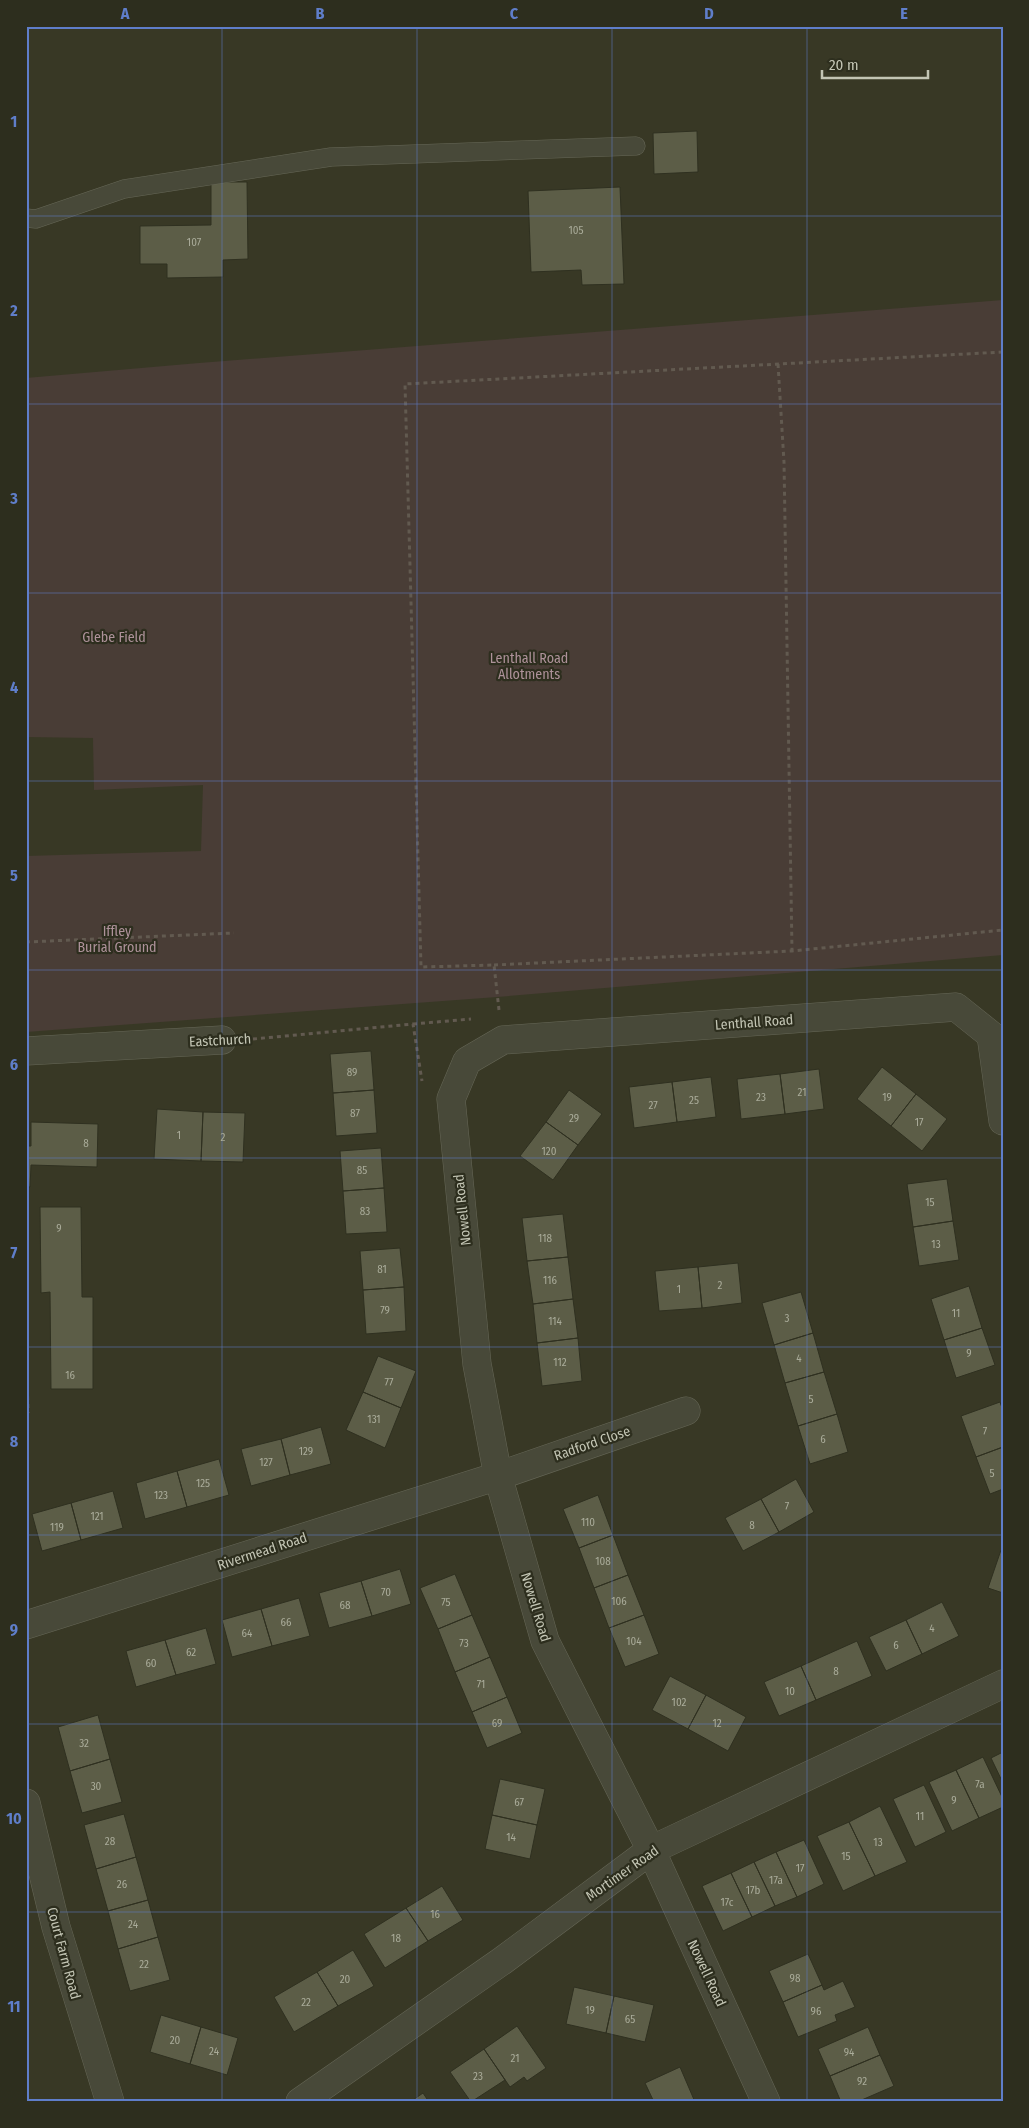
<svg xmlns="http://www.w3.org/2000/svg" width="1029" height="2128" font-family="'Fira Sans Condensed',sans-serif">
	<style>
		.green { fill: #493d36 }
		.building { fill: #5c5d47; stroke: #2f3020 }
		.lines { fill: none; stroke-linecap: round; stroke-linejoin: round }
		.service-casing { stroke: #666757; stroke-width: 19 }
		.minor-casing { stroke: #666757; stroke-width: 29 }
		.path { stroke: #625a50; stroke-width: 3; stroke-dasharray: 4 4; stroke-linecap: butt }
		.service { stroke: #484939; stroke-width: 18 }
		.minor { stroke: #484939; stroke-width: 28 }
		.grid { fill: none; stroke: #5f7eca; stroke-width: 1; stroke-opacity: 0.55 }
		.labels { text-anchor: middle; stroke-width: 4.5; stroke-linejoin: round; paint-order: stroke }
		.number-label { font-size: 11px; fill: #a9ab99 }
		.park-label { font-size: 14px; fill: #ae929a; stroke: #2d2e1e }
		.street-label { font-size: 14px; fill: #c3c5b4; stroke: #2d2e1e }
		.neatline { fill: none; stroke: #5f7eca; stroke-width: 2 }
		.grid-label { font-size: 16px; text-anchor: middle; font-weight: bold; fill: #5f7eca }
	</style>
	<rect width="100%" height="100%" fill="#383825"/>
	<path class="green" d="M 1003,300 L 1003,955 L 497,997 L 26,1032 L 26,856 L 201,851 L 203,785 L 94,790 L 93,738 L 26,737 L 26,378 L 199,363 Z"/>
	<path class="building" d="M 697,131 L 698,172 L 654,174 L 653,133 Z
		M 211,182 L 247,182 L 248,259 L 223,260 L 223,277 L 167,278 L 167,264 L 140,264 L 140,226 L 211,225 Z
		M 620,187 L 624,284 L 582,285 L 581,270 L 531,272 L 528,191 Z
		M 371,1051 L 374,1090 L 333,1093 L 330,1054 Z
		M 882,1067 L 916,1094 L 891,1126 L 857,1099 Z
		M 819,1069 L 824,1109 L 785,1114 L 780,1074 Z
		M 780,1074 L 785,1114 L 741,1119 L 737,1079 Z
		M 711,1077 L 716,1117 L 677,1122 L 672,1082 Z
		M 672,1082 L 677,1122 L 634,1128 L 629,1087 Z
		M 374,1090 L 377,1133 L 336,1136 L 333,1093 Z
		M 569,1090 L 602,1114 L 578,1145 L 546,1122 Z
		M 916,1094 L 947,1119 L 922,1151 L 891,1126 Z
		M 157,1109 L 203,1112 L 201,1161 L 154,1159 Z
		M 203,1112 L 245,1113 L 243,1162 L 201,1161 Z
		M 31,1122 L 98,1124 L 97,1167 L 31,1165 L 30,1187 L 26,1187 L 26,1146 L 31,1146 Z
		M 546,1122 L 578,1145 L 553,1180 L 520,1156 Z
		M 381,1148 L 384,1188 L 343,1191 L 340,1151 Z
		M 947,1179 L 953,1221 L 913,1227 L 907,1184 Z
		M 384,1188 L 387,1232 L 346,1234 L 343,1191 Z
		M 40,1207 L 81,1207 L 82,1297 L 93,1297 L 93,1389 L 51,1389 L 50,1292 L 41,1293 Z
		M 563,1214 L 568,1257 L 527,1261 L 522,1218 Z
		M 953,1221 L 959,1260 L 919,1266 L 913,1227 Z
		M 400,1248 L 404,1287 L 363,1290 L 360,1251 Z
		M 568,1257 L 573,1299 L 533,1304 L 527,1261 Z
		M 738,1263 L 742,1303 L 702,1308 L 698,1267 Z
		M 698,1267 L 702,1308 L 659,1311 L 655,1271 Z
		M 969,1286 L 982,1328 L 944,1340 L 931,1299 Z
		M 404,1287 L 406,1331 L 366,1334 L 363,1290 Z
		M 801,1292 L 813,1333 L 774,1345 L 762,1303 Z
		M 573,1299 L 578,1338 L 537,1343 L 533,1304 Z
		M 982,1328 L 995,1365 L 956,1378 L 944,1340 Z
		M 813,1333 L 824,1372 L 785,1383 L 774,1345 Z
		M 578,1338 L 582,1381 L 542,1386 L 537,1343 Z
		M 378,1356 L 416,1371 L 401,1408 L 363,1392 Z
		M 824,1372 L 837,1414 L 798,1426 L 785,1383 Z
		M 363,1392 L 401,1408 L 385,1448 L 346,1430 Z
		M 1000,1402 L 1003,1411 L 1003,1447 L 976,1457 L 961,1416 Z
		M 837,1414 L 848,1452 L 810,1464 L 798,1426 Z
		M 321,1427 L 331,1464 L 290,1475 L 281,1439 Z
		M 281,1439 L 290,1475 L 251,1486 L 241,1449 Z
		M 1003,1447 L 1003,1489 L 990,1494 L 976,1457 Z
		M 219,1459 L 229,1495 L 187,1507 L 177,1471 Z
		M 177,1471 L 187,1507 L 145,1519 L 136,1483 Z
		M 796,1479 L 814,1512 L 779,1532 L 761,1499 Z
		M 113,1491 L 123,1528 L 81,1540 L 71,1503 Z
		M 598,1495 L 613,1535 L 579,1548 L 563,1509 Z
		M 761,1499 L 779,1532 L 743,1551 L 725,1518 Z
		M 71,1503 L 81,1540 L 42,1551 L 32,1514 Z
		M 613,1535 L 628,1575 L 594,1588 L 579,1548 Z
		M 1001,1550 L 1003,1551 L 1003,1593 L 988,1588 Z
		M 400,1569 L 411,1604 L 372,1616 L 361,1581 Z
		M 455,1574 L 472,1615 L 438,1629 L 420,1588 Z
		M 628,1575 L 644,1615 L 609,1628 L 594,1588 Z
		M 361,1581 L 372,1616 L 329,1628 L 319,1593 Z
		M 299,1598 L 310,1636 L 272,1646 L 261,1609 Z
		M 942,1602 L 959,1636 L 922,1654 L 906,1620 Z
		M 261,1609 L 272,1646 L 232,1657 L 222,1620 Z
		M 472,1615 L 490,1657 L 455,1672 L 438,1629 Z
		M 644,1615 L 659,1654 L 625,1667 L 609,1628 Z
		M 906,1620 L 922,1654 L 886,1671 L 869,1637 Z
		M 206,1628 L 216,1664 L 176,1675 L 165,1640 Z
		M 165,1640 L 176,1675 L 136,1687 L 126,1651 Z
		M 857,1641 L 872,1676 L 816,1700 L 801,1666 Z
		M 490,1657 L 507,1697 L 472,1712 L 455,1672 Z
		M 801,1666 L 816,1700 L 779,1716 L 764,1682 Z
		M 670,1676 L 706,1695 L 688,1729 L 652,1710 Z
		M 706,1695 L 746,1717 L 728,1751 L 688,1729 Z
		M 507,1697 L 522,1733 L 487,1748 L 472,1712 Z
		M 98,1715 L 110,1759 L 70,1771 L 58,1727 Z
		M 1003,1752 L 1003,1783 L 991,1758 Z
		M 983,1757 L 1003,1799 L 1003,1807 L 979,1818 L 956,1770 Z
		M 110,1759 L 122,1802 L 82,1813 L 70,1771 Z
		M 956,1770 L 979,1818 L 952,1831 L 929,1782 Z
		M 500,1779 L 545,1789 L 537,1825 L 492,1815 Z
		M 924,1785 L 946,1832 L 915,1847 L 893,1799 Z
		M 880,1806 L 907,1862 L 875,1876 L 849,1822 Z
		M 124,1814 L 136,1857 L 96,1869 L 84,1825 Z
		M 492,1815 L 537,1825 L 530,1859 L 485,1849 Z
		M 849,1822 L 875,1876 L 843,1891 L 817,1836 Z
		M 804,1840 L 824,1884 L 797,1897 L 776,1852 Z
		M 776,1852 L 797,1897 L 775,1906 L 754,1862 Z
		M 136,1857 L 148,1900 L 108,1911 L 96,1869 Z
		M 754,1862 L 775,1906 L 752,1917 L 731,1873 Z
		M 731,1873 L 752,1917 L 723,1931 L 702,1886 Z
		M 442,1886 L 463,1920 L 428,1941 L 406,1908 Z
		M 148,1900 L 158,1937 L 118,1949 L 108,1911 Z
		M 406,1908 L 428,1941 L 385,1968 L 364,1934 Z
		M 158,1937 L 170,1980 L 130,1991 L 118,1949 Z
		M 353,1950 L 374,1986 L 338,2006 L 317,1972 Z
		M 808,1954 L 822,1985 L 783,2002 L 769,1971 Z
		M 317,1972 L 338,2006 L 294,2032 L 274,1997 Z
		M 843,1981 L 855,2007 L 835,2015 L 837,2021 L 798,2037 L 783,2002 L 822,1985 L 824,1990 Z
		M 574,1987 L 614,1996 L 606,2033 L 566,2024 Z
		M 614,1996 L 654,2005 L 645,2042 L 606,2033 Z
		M 161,2015 L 201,2027 L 190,2064 L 150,2052 Z
		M 517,2026 L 546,2068 L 527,2081 L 524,2077 L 510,2087 L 484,2049 Z
		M 201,2027 L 238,2038 L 227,2075 L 190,2064 Z
		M 868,2027 L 880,2055 L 830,2076 L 818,2049 Z
		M 484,2049 L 505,2080 L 471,2102 L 450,2072 Z
		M 880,2055 L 894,2086 L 857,2102 L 841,2102 L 830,2076 Z
		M 680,2067 L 695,2102 L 654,2102 L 645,2083 Z
		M 423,2093 L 429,2102 L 410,2102 Z"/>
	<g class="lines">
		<defs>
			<path id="service" d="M 26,218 L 36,219 L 124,189 L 331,157 L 636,146"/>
			<path id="minor" d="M 26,1051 L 222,1040
				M 26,1625 L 498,1476 L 686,1411
				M 26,1803 L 56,1927 L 110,2102
				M 300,2102 L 502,1961 L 651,1850 L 1003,1684
				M 766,2102 L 651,1850 L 545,1641 L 498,1476 L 477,1364 L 451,1099 L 467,1061 L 503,1040 L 956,1007 L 991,1035 L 1003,1121"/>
		</defs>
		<use href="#service" class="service-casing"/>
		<use href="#minor" class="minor-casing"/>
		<path class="path" d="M 778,364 L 784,462 L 792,951
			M 26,942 L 234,933
			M 494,965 L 792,951 L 1003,930
			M 499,1010 L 494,965 L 421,967 L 405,384 L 1003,352
			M 413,1024 L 471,1019
			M 253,1039 L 413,1024 L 422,1081
			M 26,1332 L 28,1413"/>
		<use href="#service" class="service"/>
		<use href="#minor" class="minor"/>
	</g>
	<path class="grid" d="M 222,26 L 222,2102M 417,26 L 417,2102M 612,26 L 612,2102M 807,26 L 807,2102M 26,216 L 1003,216M 26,404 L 1003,404M 26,593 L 1003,593M 26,781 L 1003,781M 26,970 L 1003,970M 26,1158 L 1003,1158M 26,1347 L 1003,1347M 26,1535 L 1003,1535M 26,1724 L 1003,1724M 26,1912 L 1003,1912"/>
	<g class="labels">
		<g class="number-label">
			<text x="576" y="234">105</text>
			<text x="194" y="246">107</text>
			<text x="352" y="1076">89</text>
			<text x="802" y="1096">21</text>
			<text x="761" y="1101">23</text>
			<text x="887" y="1101">19</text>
			<text x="694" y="1104">25</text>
			<text x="653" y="1109">27</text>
			<text x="355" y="1117">87</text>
			<text x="574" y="1122">29</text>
			<text x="919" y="1126">17</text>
			<text x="179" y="1139">1</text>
			<text x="223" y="1141">2</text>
			<text x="86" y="1147">8</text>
			<text x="549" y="1155">120</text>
			<text x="362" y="1174">85</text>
			<text x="930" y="1206">15</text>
			<text x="365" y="1215">83</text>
			<text x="59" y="1232">9</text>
			<text x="545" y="1242">118</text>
			<text x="936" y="1248">13</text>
			<text x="382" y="1273">81</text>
			<text x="550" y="1284">116</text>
			<text x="720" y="1289">2</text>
			<text x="679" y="1293">1</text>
			<text x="385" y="1314">79</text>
			<text x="956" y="1317">11</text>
			<text x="787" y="1322">3</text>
			<text x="555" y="1325">114</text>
			<text x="969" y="1357">9</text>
			<text x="799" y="1362">4</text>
			<text x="560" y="1366">112</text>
			<text x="70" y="1379">16</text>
			<text x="389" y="1386">77</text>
			<text x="811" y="1403">5</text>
			<text x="374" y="1423">131</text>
			<text x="985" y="1435">7</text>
			<text x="823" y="1443">6</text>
			<text x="306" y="1455">129</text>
			<text x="266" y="1466">127</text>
			<text x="992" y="1477">5</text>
			<text x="203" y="1487">125</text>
			<text x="161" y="1499">123</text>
			<text x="787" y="1510">7</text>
			<text x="97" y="1520">121</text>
			<text x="588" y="1526">110</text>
			<text x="752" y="1529">8</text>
			<text x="57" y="1531">119</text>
			<text x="603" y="1565">108</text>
			<text x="386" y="1596">70</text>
			<text x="619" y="1605">106</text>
			<text x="446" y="1606">75</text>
			<text x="345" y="1609">68</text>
			<text x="286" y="1626">66</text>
			<text x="932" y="1632">4</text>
			<text x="247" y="1637">64</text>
			<text x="634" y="1645">104</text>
			<text x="464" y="1647">73</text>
			<text x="896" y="1649">6</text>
			<text x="191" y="1656">62</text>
			<text x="151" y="1667">60</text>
			<text x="836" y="1675">8</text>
			<text x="481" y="1688">71</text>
			<text x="790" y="1695">10</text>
			<text x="679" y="1706">102</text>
			<text x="497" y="1727">69</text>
			<text x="717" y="1727">12</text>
			<text x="84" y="1747">32</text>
			<text x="980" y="1788">7a</text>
			<text x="96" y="1790">30</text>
			<text x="954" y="1804">9</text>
			<text x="519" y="1806">67</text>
			<text x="920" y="1820">11</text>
			<text x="511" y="1841">14</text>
			<text x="110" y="1845">28</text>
			<text x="878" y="1846">13</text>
			<text x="846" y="1860">15</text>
			<text x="800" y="1872">17</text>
			<text x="776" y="1884">17a</text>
			<text x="122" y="1888">26</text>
			<text x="753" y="1894">17b</text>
			<text x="727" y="1906">17c</text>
			<text x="435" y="1918">16</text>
			<text x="133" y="1928">24</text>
			<text x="396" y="1942">18</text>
			<text x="144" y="1968">22</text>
			<text x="795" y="1982">98</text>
			<text x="345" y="1983">20</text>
			<text x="306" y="2006">22</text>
			<text x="590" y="2014">19</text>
			<text x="816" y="2015">96</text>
			<text x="630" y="2023">65</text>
			<text x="175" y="2044">20</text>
			<text x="214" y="2055">24</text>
			<text x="849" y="2056">94</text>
			<text x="515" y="2062">21</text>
			<text x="478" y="2080">23</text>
			<text x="862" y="2085">92</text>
		</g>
		<g class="park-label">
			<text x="114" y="642">Glebe Field</text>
			<text x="529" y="663">Lenthall Road<tspan x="529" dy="16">Allotments</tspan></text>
			<text x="117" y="936">Iffley<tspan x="117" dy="16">Burial Ground</tspan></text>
		</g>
		<g class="street-label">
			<text transform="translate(754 1022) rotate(-4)" y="5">Lenthall Road</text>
			<text transform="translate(220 1040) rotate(-3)" y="5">Eastchurch</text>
			<text transform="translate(462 1210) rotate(-96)" y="5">Nowell Road</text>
			<text transform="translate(592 1443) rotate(-19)" y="5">Radford Close</text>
			<text transform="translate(262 1551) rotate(-18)" y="5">Rivermead Road</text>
			<text transform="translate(536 1607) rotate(73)" y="5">Nowell Road</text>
			<text transform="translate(622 1873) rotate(-35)" y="5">Mortimer Road</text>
			<text transform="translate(64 1953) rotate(75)" y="5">Court Farm Road</text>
			<text transform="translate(707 1973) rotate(65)" y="5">Nowell Road</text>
		</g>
	</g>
	<rect width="1029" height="2128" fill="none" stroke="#2d2e1e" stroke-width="55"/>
	<path d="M822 70v8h106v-8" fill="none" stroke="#c3c5b4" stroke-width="2.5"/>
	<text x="829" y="70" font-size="15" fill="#c3c5b4" stroke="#2d2e1e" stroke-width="4" paint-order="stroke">20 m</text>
	<rect x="28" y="28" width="974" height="2072" class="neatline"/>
	<g class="grid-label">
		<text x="125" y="19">A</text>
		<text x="320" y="19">B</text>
		<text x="514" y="19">C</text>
		<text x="709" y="19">D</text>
		<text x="904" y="19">E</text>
		<text x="14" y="127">1</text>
		<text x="14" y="316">2</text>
		<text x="14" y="504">3</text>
		<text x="14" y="693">4</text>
		<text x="14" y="881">5</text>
		<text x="14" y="1070">6</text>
		<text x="14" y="1258">7</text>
		<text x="14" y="1447">8</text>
		<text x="14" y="1635">9</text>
		<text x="14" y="1824">10</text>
		<text x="14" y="2012">11</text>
	</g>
</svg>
